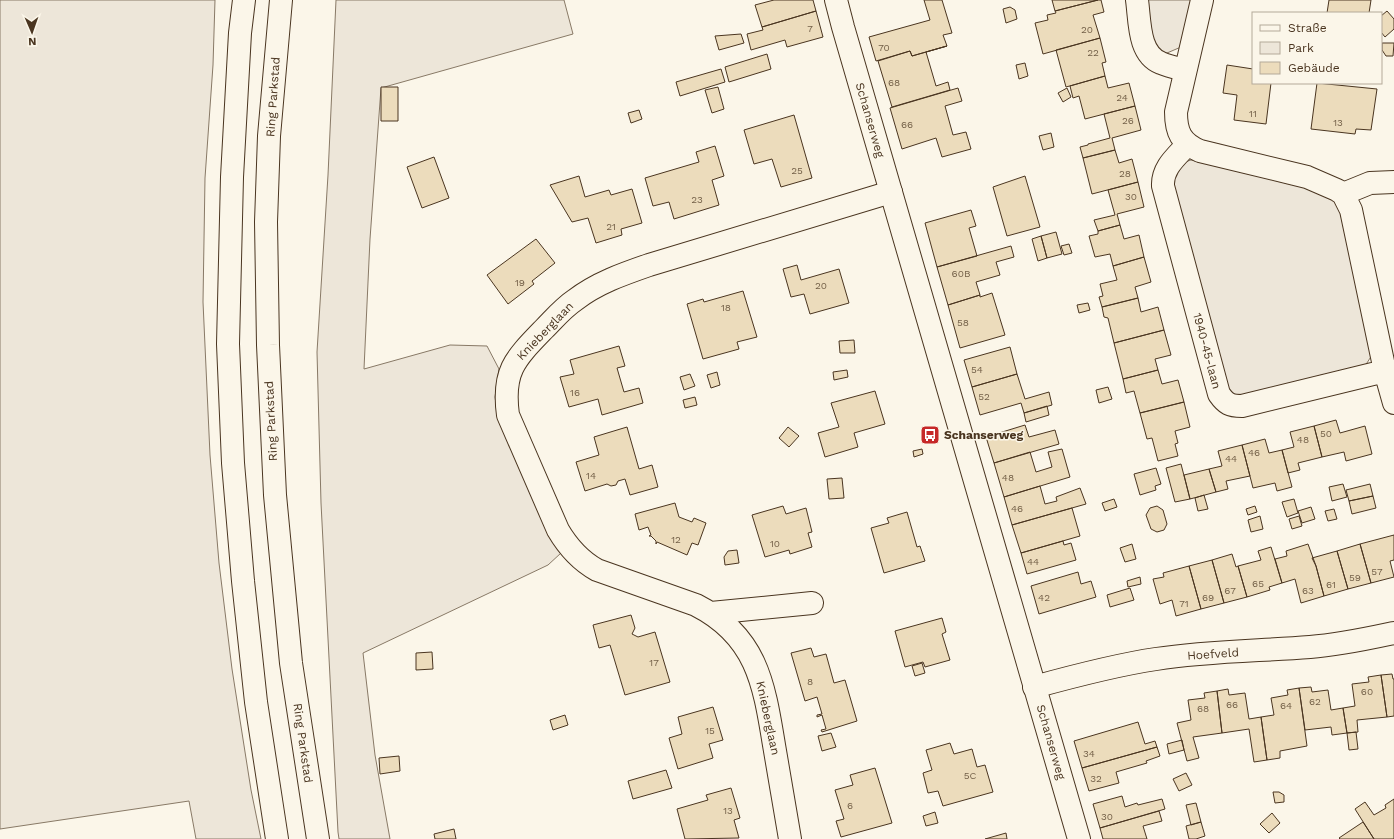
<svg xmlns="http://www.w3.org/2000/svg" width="1394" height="839" font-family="'Work Sans',sans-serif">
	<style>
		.green { fill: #ede6d9; stroke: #887966 }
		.building { fill: #ecdcbc; stroke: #4a3520 }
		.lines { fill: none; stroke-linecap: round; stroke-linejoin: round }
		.minor-casing { stroke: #4a3520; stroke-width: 24 }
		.tertiary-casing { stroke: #4a3520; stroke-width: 24 }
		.trunk-casing { stroke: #4a3520; stroke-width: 24 }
		.minor { stroke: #fbf6e9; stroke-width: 22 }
		.tertiary { stroke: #fbf6e9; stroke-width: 22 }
		.trunk { stroke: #fbf6e9; stroke-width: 22 }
		.labels { text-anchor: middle; stroke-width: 3; stroke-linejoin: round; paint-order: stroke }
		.number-label { font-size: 10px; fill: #725f47 }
		.street-label { font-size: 12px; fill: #4a3520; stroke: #fbf6e9 }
		.poi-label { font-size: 12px; font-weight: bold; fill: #4a3520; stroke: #fbf6e9; text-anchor: start }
	</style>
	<rect width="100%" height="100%" fill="#fbf6e9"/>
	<path class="green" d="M 0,0 L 215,0 L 213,65 L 205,178 L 203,302 L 210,455 L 219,563 L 232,669 L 251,790 L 261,839 L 196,839 L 189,801 L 0,829 Z
		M 336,0 L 564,0 L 573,34 L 381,88 L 370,239 L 364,369 L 450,345 L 487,346 L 499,369 L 495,397 L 498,418 L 561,553 L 548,565 L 363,653 L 375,755 L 390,839 L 339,839 L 338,832 L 321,503 L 317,352 L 328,175 Z
		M 1144,0 L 1192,0 L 1181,47 L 1167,53 L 1160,53 L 1153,44 Z
		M 1191,160 L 1320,191 L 1332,198 L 1339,207 L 1372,355 L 1365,366 L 1246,397 L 1235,396 L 1226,388 L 1172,178 L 1185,162 Z"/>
	<path class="building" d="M 774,0 L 813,0 L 816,11 L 762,27 L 755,5 Z
		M 924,0 L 942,0 L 952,33 L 943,35 L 947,46 L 912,56 L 910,51 L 876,61 L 869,37 L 930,20 Z
		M 1052,0 L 1098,0 L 1055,11 Z
		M 1098,0 L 1101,0 L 1104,12 L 1093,15 L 1100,38 L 1043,54 L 1035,23 L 1048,20 L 1047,15 L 1056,13 L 1055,11 Z
		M 1329,0 L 1371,0 L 1369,13 L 1327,13 Z
		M 1010,7 L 1015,10 L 1017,19 L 1006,23 L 1003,9 Z
		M 816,11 L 823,37 L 787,47 L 785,40 L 751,50 L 747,34 L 763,30 L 762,27 Z
		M 1387,11 L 1394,19 L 1394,29 L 1385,37 L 1381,32 L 1381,16 Z
		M 741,34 L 744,43 L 719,50 L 715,36 Z
		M 1100,38 L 1106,62 L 1102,63 L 1105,76 L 1066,87 L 1056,50 Z
		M 1382,43 L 1394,43 L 1393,56 L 1386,56 L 1382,50 Z
		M 947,46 L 926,52 L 936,86 L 948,82 L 950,90 L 892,107 L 878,61 L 910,51 L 912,56 Z
		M 767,54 L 771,69 L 729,82 L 725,67 Z
		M 1025,63 L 1028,76 L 1019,79 L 1016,65 Z
		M 1227,65 L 1253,69 L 1253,83 L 1271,83 L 1266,124 L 1234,120 L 1237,95 L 1223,93 Z
		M 721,69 L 725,82 L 680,96 L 676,82 Z
		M 1105,76 L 1108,88 L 1129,83 L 1135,106 L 1085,119 L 1079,96 L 1073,98 L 1070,86 Z
		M 1317,83 L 1377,89 L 1371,130 L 1356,129 L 1355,134 L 1311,129 Z
		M 381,87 L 398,87 L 398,121 L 381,121 Z
		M 718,87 L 724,109 L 712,113 L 705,90 Z
		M 958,88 L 962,101 L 945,106 L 953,135 L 966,132 L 971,149 L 942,157 L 936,138 L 902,149 L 890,108 Z
		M 1067,88 L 1071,97 L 1063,102 L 1058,93 Z
		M 1135,106 L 1141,130 L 1112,138 L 1115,150 L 1083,158 L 1080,147 L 1088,145 L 1088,144 L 1110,138 L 1104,114 Z
		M 639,110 L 642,119 L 631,123 L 628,113 Z
		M 794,115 L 812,178 L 781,187 L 772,159 L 754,164 L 744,130 Z
		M 1051,133 L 1054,147 L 1043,150 L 1039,136 Z
		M 715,146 L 724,176 L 712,180 L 719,205 L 674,219 L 669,202 L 653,206 L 645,178 L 699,162 L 696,152 Z
		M 1115,150 L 1119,163 L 1132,159 L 1138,182 L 1092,194 L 1083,158 Z
		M 434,157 L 449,198 L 422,208 L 407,167 Z
		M 579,176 L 585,197 L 609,190 L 611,195 L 632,189 L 642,223 L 621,229 L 622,235 L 596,243 L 588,218 L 572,222 L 550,185 Z
		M 1025,176 L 1040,227 L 1007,236 L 993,187 Z
		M 1138,182 L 1144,207 L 1117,214 L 1120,225 L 1098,231 L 1094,220 L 1115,215 L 1108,190 Z
		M 971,210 L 976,226 L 969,228 L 977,256 L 937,267 L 925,223 Z
		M 1120,225 L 1124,239 L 1139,235 L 1144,257 L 1113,266 L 1110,254 L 1095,257 L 1089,236 L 1098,234 L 1098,231 Z
		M 1056,232 L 1062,254 L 1047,258 L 1041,236 Z
		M 1041,236 L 1047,258 L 1038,261 L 1032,239 Z
		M 536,239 L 555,263 L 532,281 L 534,284 L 508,304 L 487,275 Z
		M 1069,244 L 1072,253 L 1064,255 L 1061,246 Z
		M 1011,246 L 1014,257 L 996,262 L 1000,275 L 976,282 L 980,295 L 948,305 L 937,267 Z
		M 1144,257 L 1151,282 L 1135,287 L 1138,298 L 1102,307 L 1099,297 L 1103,296 L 1100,284 L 1117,280 L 1113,266 Z
		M 797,265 L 801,280 L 839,269 L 849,303 L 810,314 L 804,294 L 791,297 L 783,269 Z
		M 743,291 L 757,337 L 737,342 L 739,349 L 703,359 L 687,304 L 703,299 L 704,302 Z
		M 992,293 L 1005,335 L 960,348 L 948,305 L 980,295 L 980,297 Z
		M 1138,298 L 1141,312 L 1158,307 L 1164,330 L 1114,343 L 1108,318 L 1104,317 L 1102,307 Z
		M 1088,303 L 1090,310 L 1079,313 L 1077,305 Z
		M 1164,330 L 1171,355 L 1155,359 L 1158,370 L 1123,379 L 1114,343 Z
		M 854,340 L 855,353 L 840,353 L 839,341 Z
		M 619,346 L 625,366 L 617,368 L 624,392 L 639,388 L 643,403 L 602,415 L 598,399 L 569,407 L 560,377 L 574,374 L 570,360 Z
		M 1010,347 L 1017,374 L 972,387 L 964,360 Z
		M 847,370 L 848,377 L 834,380 L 833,372 Z
		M 1158,370 L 1162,384 L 1178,380 L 1184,402 L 1140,413 L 1134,391 L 1126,393 L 1123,379 Z
		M 717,372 L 720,385 L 711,388 L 707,375 Z
		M 690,374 L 695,386 L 684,390 L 680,377 Z
		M 1017,374 L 1025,399 L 1049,392 L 1052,405 L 1024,413 L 1021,403 L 980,415 L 972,387 Z
		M 1108,387 L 1112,399 L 1099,403 L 1096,390 Z
		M 875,391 L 885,424 L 854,433 L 858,447 L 825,457 L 818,433 L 839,427 L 831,403 Z
		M 695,397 L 697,405 L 685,408 L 683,400 Z
		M 1184,402 L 1190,427 L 1175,431 L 1178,443 L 1175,444 L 1178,456 L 1158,461 L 1152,438 L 1147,439 L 1140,413 Z
		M 1047,406 L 1049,415 L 1026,422 L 1024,413 Z
		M 1336,420 L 1340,433 L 1365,426 L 1372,454 L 1346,461 L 1344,452 L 1322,457 L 1314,426 Z
		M 1025,425 L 1029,437 L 1055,430 L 1059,444 L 994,463 L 986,437 Z
		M 1314,426 L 1322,457 L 1298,463 L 1300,470 L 1288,473 L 1282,450 L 1294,447 L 1290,432 Z
		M 627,427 L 639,469 L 652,465 L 658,487 L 630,495 L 625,479 L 618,481 L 616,485 L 611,486 L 607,484 L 585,491 L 576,462 L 599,455 L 594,437 Z
		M 788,427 L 799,436 L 789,447 L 779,438 Z
		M 1265,439 L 1269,453 L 1282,450 L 1292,487 L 1277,491 L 1275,483 L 1253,488 L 1242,445 Z
		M 1242,445 L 1250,476 L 1226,481 L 1228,489 L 1216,492 L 1209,469 L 1222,466 L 1218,451 Z
		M 922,449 L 923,454 L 914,457 L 913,451 Z
		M 1062,449 L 1070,477 L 1004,497 L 994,463 L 1030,452 L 1036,472 L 1052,467 L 1048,452 Z
		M 1181,464 L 1190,499 L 1175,502 L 1166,468 Z
		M 1156,468 L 1161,484 L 1155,486 L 1156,490 L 1140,495 L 1134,474 Z
		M 1209,469 L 1216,492 L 1190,499 L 1184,475 Z
		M 842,478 L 844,498 L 829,499 L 827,479 Z
		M 1343,484 L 1347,497 L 1332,501 L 1329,487 Z
		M 1370,484 L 1373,496 L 1349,501 L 1346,490 Z
		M 1040,486 L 1045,504 L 1057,501 L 1056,497 L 1080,488 L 1086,504 L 1012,525 L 1004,497 Z
		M 1204,495 L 1208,509 L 1198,511 L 1195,498 Z
		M 1373,496 L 1376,508 L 1352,514 L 1349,501 Z
		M 1114,499 L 1117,507 L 1105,511 L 1102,503 Z
		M 1294,499 L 1298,513 L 1287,517 L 1282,502 Z
		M 675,503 L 679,517 L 692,522 L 694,518 L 706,523 L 698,545 L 692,543 L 687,555 L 657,542 L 656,544 L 656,541 L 651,536 L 649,536 L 651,535 L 648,527 L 639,530 L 635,514 Z
		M 783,506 L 786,514 L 806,508 L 812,532 L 808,533 L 812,547 L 790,554 L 789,550 L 765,557 L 752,515 Z
		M 1157,506 L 1163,510 L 1167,524 L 1164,530 L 1157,532 L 1151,529 L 1146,515 L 1150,508 Z
		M 1255,506 L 1257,512 L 1248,515 L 1246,509 Z
		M 1311,507 L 1315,519 L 1302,523 L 1298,511 Z
		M 1072,508 L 1080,536 L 1021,553 L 1012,525 Z
		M 1334,509 L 1337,519 L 1328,521 L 1325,511 Z
		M 907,512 L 917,547 L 920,546 L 925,561 L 884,573 L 871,528 L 889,523 L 887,518 Z
		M 1260,516 L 1263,529 L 1251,532 L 1248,520 Z
		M 1299,516 L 1302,526 L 1292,529 L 1289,519 Z
		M 1394,535 L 1394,560 L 1390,561 L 1394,577 L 1371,583 L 1360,544 Z
		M 1063,541 L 1064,545 L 1071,543 L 1076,560 L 1027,574 L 1021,553 Z
		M 1132,544 L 1136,559 L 1125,562 L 1120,548 Z
		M 1308,544 L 1316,566 L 1324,596 L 1301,603 L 1295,579 L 1282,583 L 1275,559 L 1287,556 L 1286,551 Z
		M 1360,544 L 1371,583 L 1348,589 L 1337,551 Z
		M 1271,547 L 1282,583 L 1269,587 L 1270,590 L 1247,597 L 1238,566 L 1261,560 L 1258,551 Z
		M 737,550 L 739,563 L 725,565 L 724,557 L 728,551 Z
		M 1337,551 L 1348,589 L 1324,596 L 1316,566 L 1312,558 Z
		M 1232,554 L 1236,567 L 1238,566 L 1247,597 L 1224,603 L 1212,560 Z
		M 1212,560 L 1224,603 L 1201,609 L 1189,566 Z
		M 1189,566 L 1201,609 L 1176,616 L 1172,600 L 1160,604 L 1153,579 L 1164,577 L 1163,573 Z
		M 1078,572 L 1081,584 L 1091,581 L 1096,597 L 1039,614 L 1031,586 Z
		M 1140,577 L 1141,584 L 1128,587 L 1127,581 Z
		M 1130,588 L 1134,600 L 1110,607 L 1107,595 Z
		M 631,615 L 635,628 L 632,634 L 638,637 L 655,632 L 670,682 L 625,695 L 610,645 L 599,648 L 593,625 Z
		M 942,618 L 946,632 L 942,634 L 950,660 L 925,667 L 923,662 L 905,667 L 895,631 Z
		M 811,648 L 814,657 L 826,654 L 834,683 L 845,680 L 857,721 L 822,732 L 821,730 L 826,729 L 822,715 L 817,717 L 817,715 L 822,714 L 817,697 L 805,701 L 791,653 Z
		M 432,652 L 433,669 L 416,670 L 416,653 Z
		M 922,663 L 925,673 L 915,676 L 912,666 Z
		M 1392,674 L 1393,679 L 1394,679 L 1394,716 L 1387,717 L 1381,675 Z
		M 1381,675 L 1387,717 L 1357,720 L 1358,732 L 1347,733 L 1343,708 L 1355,706 L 1352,684 L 1369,682 L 1368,677 Z
		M 1311,687 L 1312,692 L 1328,690 L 1331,710 L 1343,708 L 1347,733 L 1332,735 L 1331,727 L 1305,730 L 1299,688 Z
		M 1299,688 L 1307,746 L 1280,751 L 1280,758 L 1267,760 L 1261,717 L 1274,715 L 1271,698 L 1288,695 L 1287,690 Z
		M 1228,689 L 1229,695 L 1245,693 L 1249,719 L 1261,717 L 1267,760 L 1254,762 L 1249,729 L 1222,733 L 1217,691 Z
		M 1217,691 L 1222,733 L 1193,737 L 1199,758 L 1187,761 L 1177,723 L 1191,720 L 1188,700 L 1205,698 L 1204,693 Z
		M 713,707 L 723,740 L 709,744 L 713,758 L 678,769 L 669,738 L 682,734 L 678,717 Z
		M 565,715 L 568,725 L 553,730 L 550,720 Z
		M 1138,722 L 1145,744 L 1155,741 L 1157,747 L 1082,768 L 1074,741 Z
		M 1356,732 L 1358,749 L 1349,750 L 1347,733 Z
		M 831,733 L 836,747 L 822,751 L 818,736 Z
		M 1182,740 L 1184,750 L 1169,754 L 1167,744 Z
		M 950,743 L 954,754 L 972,749 L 977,767 L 985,765 L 993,792 L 943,806 L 938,791 L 928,793 L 923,773 L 932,770 L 926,750 Z
		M 1157,747 L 1160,756 L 1146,761 L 1147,763 L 1116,772 L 1119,783 L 1089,791 L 1082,768 Z
		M 399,756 L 400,771 L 380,774 L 379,758 Z
		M 875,768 L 892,823 L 841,837 L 836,821 L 844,819 L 835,790 L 853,785 L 850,775 Z
		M 666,770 L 672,788 L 633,799 L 628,781 Z
		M 1186,773 L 1192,785 L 1179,791 L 1173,779 Z
		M 731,788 L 740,818 L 734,820 L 739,838 L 685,839 L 677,809 L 708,800 L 706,795 Z
		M 1273,792 L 1279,792 L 1284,795 L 1284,802 L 1275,803 Z
		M 1122,796 L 1125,807 L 1137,803 L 1138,805 L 1162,799 L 1165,809 L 1100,828 L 1093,804 Z
		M 1394,799 L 1394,839 L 1374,839 L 1355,809 L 1365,802 L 1374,815 L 1386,808 L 1385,805 Z
		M 1196,803 L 1201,822 L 1191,825 L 1186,805 Z
		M 1159,811 L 1162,821 L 1143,826 L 1147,839 L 1103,839 L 1100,828 Z
		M 935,812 L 938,823 L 926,826 L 923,816 Z
		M 1272,813 L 1280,823 L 1269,833 L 1260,824 Z
		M 1201,822 L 1205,836 L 1196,839 L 1189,839 L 1186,826 Z
		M 1363,822 L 1374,839 L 1340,839 L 1339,838 Z
		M 454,829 L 456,839 L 435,839 L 434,834 Z
		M 1006,833 L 1007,839 L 985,839 Z"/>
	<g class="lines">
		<defs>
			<path id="minor" d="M 1137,0 C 1140,21 1138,54 1161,63 C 1168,66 1177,68 1185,70
				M 1202,0 L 1176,112 C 1176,132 1181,143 1200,151 L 1307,177 L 1337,190 L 1343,194
				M 1187,145 C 1176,157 1162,168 1163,186 L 1219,394 C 1226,404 1230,406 1242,406 L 1385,371
				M 1394,182 L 1370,183 L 1343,194 L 1351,210 L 1385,371 L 1394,403
				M 711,613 L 812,603
				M 1034,687 C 1074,676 1115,665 1156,659 C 1207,651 1259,651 1310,647 C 1339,645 1366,639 1394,633
				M 790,839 C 785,808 779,776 774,745 C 764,684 757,636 696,605 L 597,570 C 579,560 568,547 558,530 L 508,415 C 502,371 515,359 544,329 C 554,319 563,308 575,300 C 597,283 623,274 649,265 L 891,192"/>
			<path id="tertiary" d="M 836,0 L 843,27 L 1079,839"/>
			<path id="trunk" d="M 244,0 L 240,33 L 232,177 L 228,344 L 233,463 L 243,581 L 256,702 L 277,839
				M 281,0 L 269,136 L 266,222 L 268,345 L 275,495 L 291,663 L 318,839"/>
		</defs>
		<use href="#minor" class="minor-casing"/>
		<use href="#tertiary" class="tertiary-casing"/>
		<use href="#trunk" class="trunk-casing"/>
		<use href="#minor" class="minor"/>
		<use href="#tertiary" class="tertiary"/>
		<use href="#trunk" class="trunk"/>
	</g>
	<defs>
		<symbol id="bus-square" viewBox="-11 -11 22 22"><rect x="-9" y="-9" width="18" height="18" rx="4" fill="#c62828" stroke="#fbf6e9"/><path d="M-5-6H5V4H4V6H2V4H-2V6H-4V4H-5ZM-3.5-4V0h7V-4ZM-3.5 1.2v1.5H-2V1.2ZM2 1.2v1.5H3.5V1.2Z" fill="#fff"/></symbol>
	</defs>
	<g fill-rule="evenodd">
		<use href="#bus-square" x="919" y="424" width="22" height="22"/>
	</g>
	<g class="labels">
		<g class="number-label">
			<text x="810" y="32">7</text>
			<text x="1087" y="33">20</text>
			<text x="884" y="51">70</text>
			<text x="1093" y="56">22</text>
			<text x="894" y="86">68</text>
			<text x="1122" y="101">24</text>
			<text x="1253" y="117">11</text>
			<text x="1128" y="124">26</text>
			<text x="1338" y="126">13</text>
			<text x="907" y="128">66</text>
			<text x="797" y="174">25</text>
			<text x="1125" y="177">28</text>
			<text x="1131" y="200">30</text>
			<text x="697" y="203">23</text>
			<text x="611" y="230">21</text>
			<text x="961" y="277">60B</text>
			<text x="520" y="286">19</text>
			<text x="821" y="289">20</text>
			<text x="726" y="311">18</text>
			<text x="963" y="326">58</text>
			<text x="977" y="373">54</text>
			<text x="575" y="396">16</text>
			<text x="984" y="400">52</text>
			<text x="1326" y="437">50</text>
			<text x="1303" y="443">48</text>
			<text x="1254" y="456">46</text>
			<text x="1231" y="462">44</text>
			<text x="591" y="479">14</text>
			<text x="1008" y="481">48</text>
			<text x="1017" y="512">46</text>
			<text x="676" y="543">12</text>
			<text x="775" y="547">10</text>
			<text x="1033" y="565">44</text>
			<text x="1377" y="575">57</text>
			<text x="1355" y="581">59</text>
			<text x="1258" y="587">65</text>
			<text x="1331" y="588">61</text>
			<text x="1230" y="594">67</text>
			<text x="1308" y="594">63</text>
			<text x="1044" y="601">42</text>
			<text x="1208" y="601">69</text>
			<text x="1184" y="607">71</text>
			<text x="654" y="666">17</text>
			<text x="810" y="685">8</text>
			<text x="1367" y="695">60</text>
			<text x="1315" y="705">62</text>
			<text x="1232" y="708">66</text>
			<text x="1286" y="709">64</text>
			<text x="1203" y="712">68</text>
			<text x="710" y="734">15</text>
			<text x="1089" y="757">34</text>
			<text x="970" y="779">5C</text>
			<text x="1096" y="782">32</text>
			<text x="850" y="809">6</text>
			<text x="728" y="814">13</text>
			<text x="1107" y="820">30</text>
		</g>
		<g class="street-label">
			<text transform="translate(273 97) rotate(-86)" y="4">Ring Parkstad</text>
			<text transform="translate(870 120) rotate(74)" y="4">Schanserweg</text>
			<text transform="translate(545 331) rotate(-46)" y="4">Knieberglaan</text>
			<text transform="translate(1207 351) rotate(75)" y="4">1940-45-laan</text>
			<text transform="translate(271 421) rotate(-93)" y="4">Ring Parkstad</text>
			<text transform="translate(1213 654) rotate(-4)" y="4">Hoefveld</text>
			<text transform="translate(768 718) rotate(78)" y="4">Knieberglaan</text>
			<text transform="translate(1051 742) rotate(74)" y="4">Schanserweg</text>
			<text transform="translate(303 743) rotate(82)" y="4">Ring Parkstad</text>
		</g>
		<g class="poi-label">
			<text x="944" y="439">Schanserweg</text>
		</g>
	</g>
	<rect x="1252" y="12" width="130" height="72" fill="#fbf6e9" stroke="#b4a999"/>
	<rect x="1260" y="25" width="20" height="6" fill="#fbf6e9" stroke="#b4a999"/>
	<text x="1288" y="32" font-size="12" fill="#4a3520">Straße</text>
	<rect x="1260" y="42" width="20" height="12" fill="#ede6d9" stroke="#b4a999"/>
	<text x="1288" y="52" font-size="12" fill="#4a3520">Park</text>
	<rect x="1260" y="62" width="20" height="12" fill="#ecdcbc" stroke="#b4a999"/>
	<text x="1288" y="72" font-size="12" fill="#4a3520">Gebäude</text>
	<g transform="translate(32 32) rotate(178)" stroke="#fbf6e9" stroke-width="3" paint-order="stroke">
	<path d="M0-3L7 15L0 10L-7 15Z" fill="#4a3520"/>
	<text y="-6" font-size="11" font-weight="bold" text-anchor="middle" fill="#4a3520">N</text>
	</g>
</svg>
